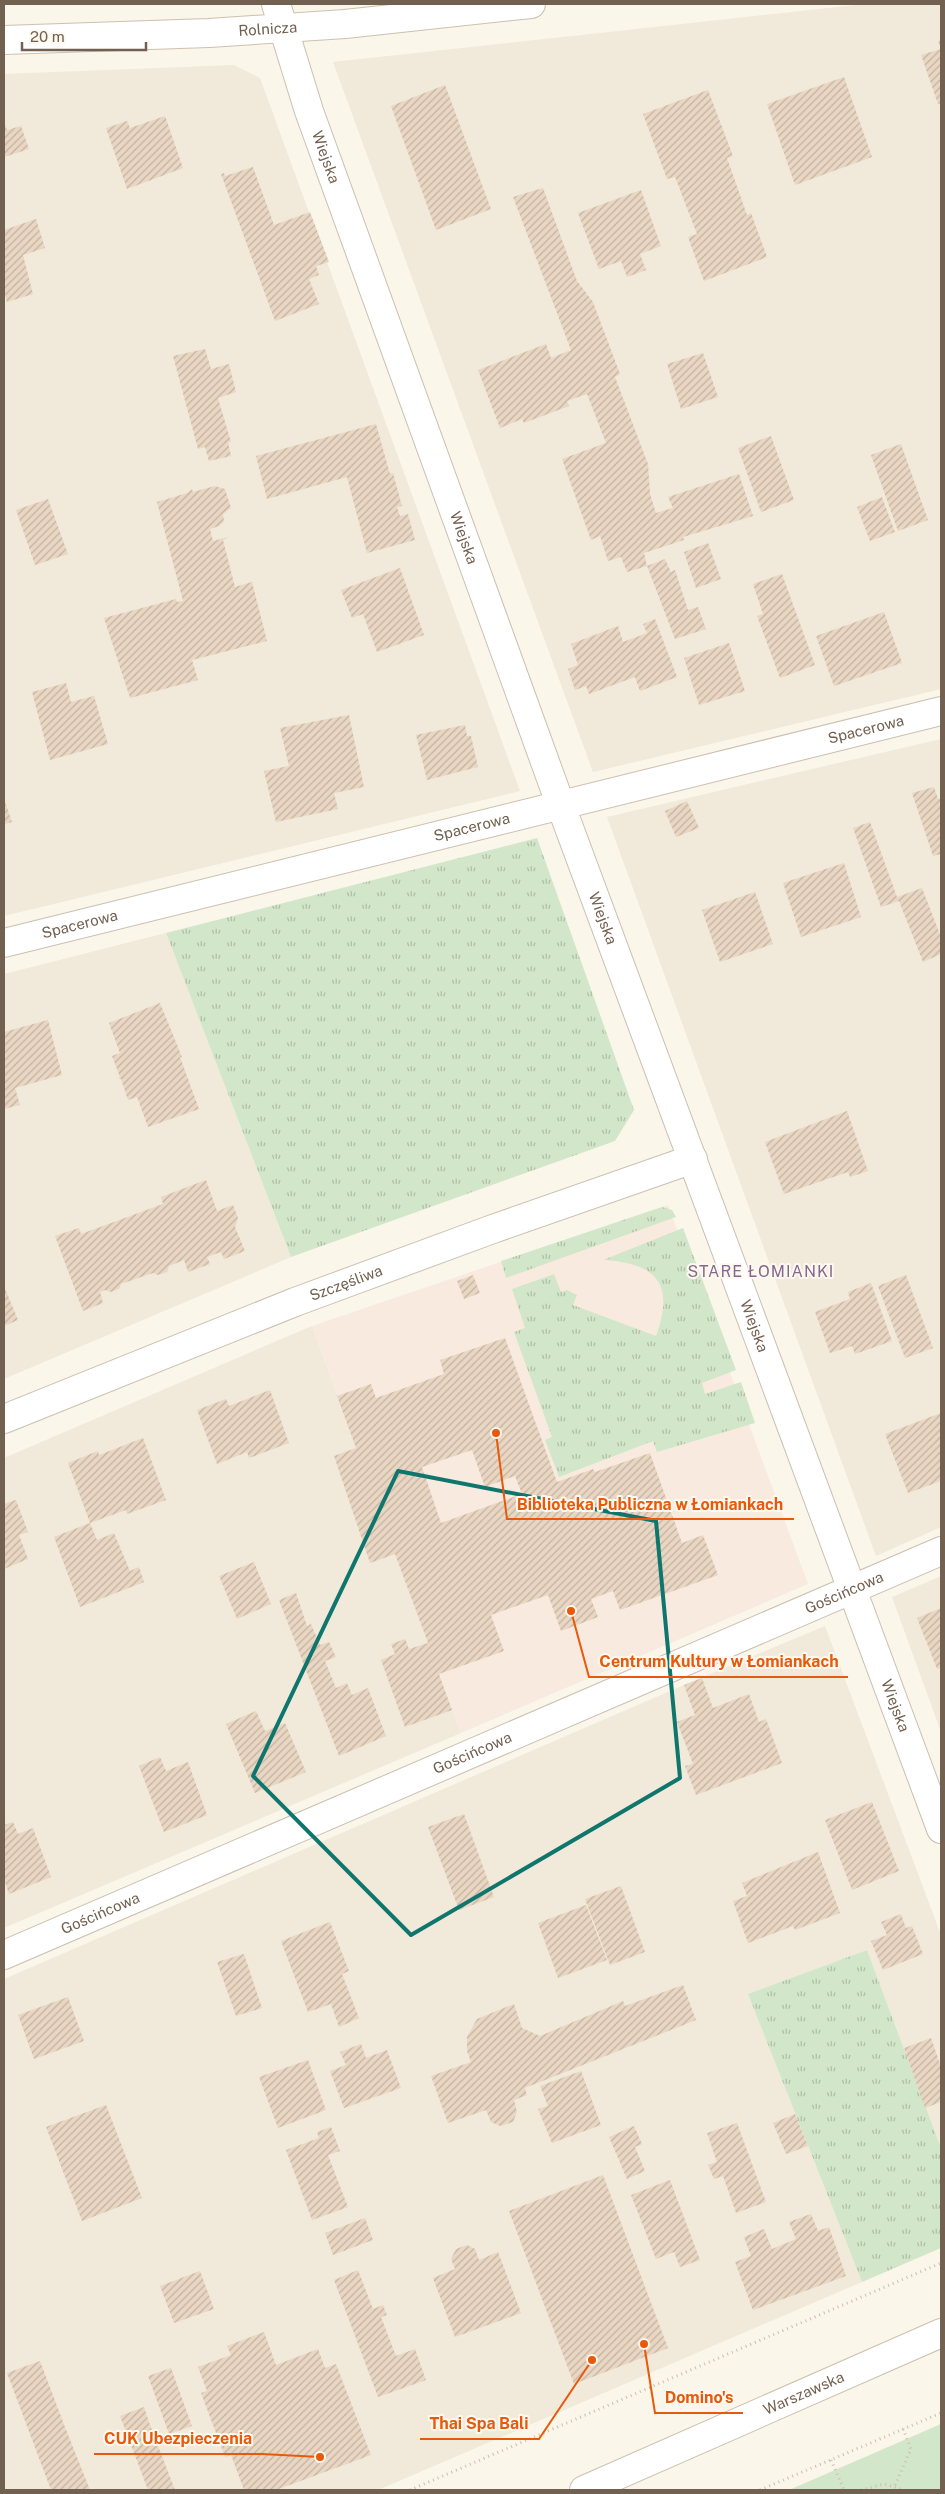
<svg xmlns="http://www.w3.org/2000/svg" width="945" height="2494" font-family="'Public Sans',sans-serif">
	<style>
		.residential { fill: #f1e9d9 }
		.commercial { fill: #f9eadf }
		.grass { fill: url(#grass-tufts) }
		.garden { fill: #d2e6ca }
		.building { fill: url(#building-hatch); fill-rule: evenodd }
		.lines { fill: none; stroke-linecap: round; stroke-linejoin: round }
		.street-casing { stroke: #cbbfb1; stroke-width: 30 }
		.secondary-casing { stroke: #cdc0af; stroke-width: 30 }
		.path { stroke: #d1bda8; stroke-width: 3; stroke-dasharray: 1 4; stroke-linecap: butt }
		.street { stroke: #fff; stroke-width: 28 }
		.secondary { stroke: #fff; stroke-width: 28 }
		.marked { fill: none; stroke: #0f766e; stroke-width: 4; stroke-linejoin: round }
		.labels { text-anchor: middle; stroke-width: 4; stroke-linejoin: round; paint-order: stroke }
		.street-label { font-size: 15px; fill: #726050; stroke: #fdf9f0 }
		.neighbourhood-label { font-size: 16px; letter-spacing: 1px; fill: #86688d; stroke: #fdf9f0 }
		.leader { fill: none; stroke: #e8590c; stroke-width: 2 }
		.callout-dot { fill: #e8590c; stroke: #fdf9f0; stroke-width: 2 }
		.callout-label { font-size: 16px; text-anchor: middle; font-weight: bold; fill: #e8590c; stroke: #fdf9f0; stroke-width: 4; stroke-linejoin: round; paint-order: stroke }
	</style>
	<defs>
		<pattern id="grass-tufts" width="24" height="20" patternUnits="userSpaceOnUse" patternTransform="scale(1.25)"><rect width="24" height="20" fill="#d2e6ca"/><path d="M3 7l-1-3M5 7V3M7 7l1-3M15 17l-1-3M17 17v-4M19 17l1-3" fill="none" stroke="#afbea6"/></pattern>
		<pattern id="building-hatch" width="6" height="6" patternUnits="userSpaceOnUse" patternTransform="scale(1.25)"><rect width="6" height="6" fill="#ead7c3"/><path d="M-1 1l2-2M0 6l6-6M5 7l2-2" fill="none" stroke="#c2b2a1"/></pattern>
	</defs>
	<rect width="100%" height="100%" fill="#faf6ea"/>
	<path class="residential" d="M 865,4 L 941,4 L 941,689 L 593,772 L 333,62 Z
		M 234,65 L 260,78 L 520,791 L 4,916 L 4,74 Z
		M 941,739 L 941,1527 L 876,1556 L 607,817 Z
		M 166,933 L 291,1257 L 4,1379 L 4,974 Z
		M 312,1326 L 461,1733 L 4,1928 L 4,1458 Z
		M 941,1576 L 941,1732 L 892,1597 Z
		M 825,1626 L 941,1935 L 941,2148 L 867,1950 L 748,1994 L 862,2282 L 378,2490 L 4,2490 L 4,1979 L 684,1685 Z"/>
	<path class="commercial" d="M 668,1205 L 808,1584 L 461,1733 L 312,1326 Z"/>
	<path class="grass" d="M 537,838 L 634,1110 L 615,1141 L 291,1257 L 166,933 Z
		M 662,1207 L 672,1210 L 676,1217 L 506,1278 L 501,1261 Z
		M 683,1228 L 736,1370 L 702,1383 L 705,1394 L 741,1382 L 755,1423 L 657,1452 L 653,1441 L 559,1477 L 545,1440 L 552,1437 L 514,1332 L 525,1328 L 512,1289 L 554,1274 L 561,1292 L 567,1290 L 577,1295 L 573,1305 L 656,1336 C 675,1284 657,1263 603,1260 Z
		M 867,1950 L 941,2148 L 941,2248 L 862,2282 L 748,1994 Z"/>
	<path class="garden" d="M 941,2424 L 941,2490 L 789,2490 Z"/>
	<path class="building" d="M 941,40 L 941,103 L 938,104 L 921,55 L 941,49 L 938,41 Z
		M 844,77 L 872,157 L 795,185 L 767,104 Z
		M 445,85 L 491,209 L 436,230 L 391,106 Z
		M 708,90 L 733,156 L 727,158 L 747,215 L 751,213 L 767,257 L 704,281 L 688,237 L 697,234 L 675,177 L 667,179 L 643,114 Z
		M 165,116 L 183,168 L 127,189 L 106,128 L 127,121 L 130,128 Z
		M 4,121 L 7,130 L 21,126 L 29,149 L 4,157 Z
		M 253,167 L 274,225 L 310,212 L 329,262 L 316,266 L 319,275 L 309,279 L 319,304 L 275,321 L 221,174 L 224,173 L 225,176 Z
		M 543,188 L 577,281 L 593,302 L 620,374 L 615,377 L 648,464 L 650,494 L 656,513 L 673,508 L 668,497 L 739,474 L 753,516 L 683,537 L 684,540 L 644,553 L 647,566 L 665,559 L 671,572 L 675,570 L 688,610 L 698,607 L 706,629 L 675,639 L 647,566 L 627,572 L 621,557 L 608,561 L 600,536 L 591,540 L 562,459 L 606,443 L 587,394 L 567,401 L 569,406 L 524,423 L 522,419 L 500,428 L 478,370 L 546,344 L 551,358 L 571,350 L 513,197 Z
		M 641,190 L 661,246 L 640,254 L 646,270 L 627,277 L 621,261 L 599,269 L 578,213 Z
		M 36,219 L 45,248 L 23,255 L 33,294 L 7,302 L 4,290 L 4,230 Z
		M 205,349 L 211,369 L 229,364 L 236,392 L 218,398 L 231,442 L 228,442 L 231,456 L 209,461 L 205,447 L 198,449 L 173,356 Z
		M 703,353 L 718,397 L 681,409 L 667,364 Z
		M 376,424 L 390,474 L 393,473 L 402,506 L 397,507 L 400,516 L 408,514 L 415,540 L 367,553 L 347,477 L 267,499 L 256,456 Z
		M 771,436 L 794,500 L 761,512 L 738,448 Z
		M 901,444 L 928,520 L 898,531 L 871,455 Z
		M 215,486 L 225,489 L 231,508 L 223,514 L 224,521 L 219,526 L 210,529 L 213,541 L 228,537 L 223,540 L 235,587 L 252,582 L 267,641 L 192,660 L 198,680 L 130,698 L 104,618 L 176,599 L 177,602 L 183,601 L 157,502 L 187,493 L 192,489 L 193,492 Z
		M 882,497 L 895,532 L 870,541 L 857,507 Z
		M 48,499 L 68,554 L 35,565 L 16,510 Z
		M 708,543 L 721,579 L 696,588 L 684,552 Z
		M 400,568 L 424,635 L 377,652 L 363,614 L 352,618 L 341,590 Z
		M 782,574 L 815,665 L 780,678 L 757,616 L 763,614 L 753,584 Z
		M 884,612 L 902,663 L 834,686 L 816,636 Z
		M 655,619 L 677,677 L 640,691 L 635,677 L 589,694 L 586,686 L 575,690 L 568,669 L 578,665 L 571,644 L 618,626 L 623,642 L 647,633 L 643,624 Z
		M 729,643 L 745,691 L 699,705 L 684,658 Z
		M 66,683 L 71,702 L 94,696 L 108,744 L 50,760 L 32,692 Z
		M 349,715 L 364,787 L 334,793 L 338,809 L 276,822 L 264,771 L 289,766 L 280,728 Z
		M 465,725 L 467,736 L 471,736 L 478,767 L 427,780 L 416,735 Z
		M 934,787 L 938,799 L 941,798 L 941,854 L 933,856 L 912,793 Z
		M 4,799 L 12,822 L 4,824 Z
		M 687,801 L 699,828 L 676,837 L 665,811 Z
		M 870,822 L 897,897 L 922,888 L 941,937 L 941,954 L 923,962 L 899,901 L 881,907 L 853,828 Z
		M 844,863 L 861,917 L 801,937 L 783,883 Z
		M 755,892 L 773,944 L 720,962 L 702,910 Z
		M 160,1003 L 182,1057 L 180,1057 L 199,1109 L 148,1127 L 137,1097 L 128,1100 L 121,1079 L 118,1078 L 120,1077 L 112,1056 L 120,1053 L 109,1023 Z
		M 48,1020 L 62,1075 L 15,1088 L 20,1105 L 4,1109 L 4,1032 Z
		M 847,1111 L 868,1171 L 850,1177 L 848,1172 L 784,1194 L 765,1142 Z
		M 206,1180 L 217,1211 L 233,1205 L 238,1218 L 235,1227 L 245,1251 L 224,1259 L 221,1252 L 207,1257 L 210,1264 L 188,1272 L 184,1260 L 169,1266 L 167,1272 L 158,1275 L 153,1273 L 121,1284 L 119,1289 L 111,1292 L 105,1290 L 100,1292 L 103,1303 L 83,1311 L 55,1236 L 79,1228 L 81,1234 L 163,1204 L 161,1197 Z
		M 473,1275 L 480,1293 L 464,1299 L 457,1281 Z
		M 906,1275 L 933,1348 L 905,1358 L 878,1286 Z
		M 871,1283 L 892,1341 L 855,1354 L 852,1346 L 830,1353 L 815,1312 L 850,1299 L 848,1292 Z
		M 4,1286 L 18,1320 L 4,1326 Z
		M 505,1338 L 557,1482 L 593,1469 L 595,1472 L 650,1453 L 682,1543 L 703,1535 L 718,1575 L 620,1610 L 613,1591 L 591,1599 L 598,1617 L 561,1631 L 548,1595 L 491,1615 L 504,1651 L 439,1674 L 452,1710 L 405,1727 L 381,1660 L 395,1654 L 391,1644 L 405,1639 L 409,1649 L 428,1643 L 395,1554 L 370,1563 L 334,1456 L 356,1448 L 337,1396 L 371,1384 L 376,1398 L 444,1374 L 440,1360 ZM 472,1450 L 485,1487 L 515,1476 L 522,1494 L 441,1523 L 422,1467 Z
		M 270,1390 L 289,1443 L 249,1458 L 247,1452 L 217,1464 L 197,1410 L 226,1399 L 229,1406 Z
		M 941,1413 L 941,1481 L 908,1493 L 885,1434 Z
		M 143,1438 L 166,1500 L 127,1514 L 126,1510 L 90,1523 L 68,1463 L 98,1451 L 99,1455 Z
		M 16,1500 L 28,1532 L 19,1535 L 28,1559 L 4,1569 L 4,1504 Z
		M 90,1523 L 97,1540 L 114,1533 L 130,1571 L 139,1567 L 144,1582 L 80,1607 L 54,1537 Z
		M 254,1562 L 271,1604 L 237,1619 L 219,1576 Z
		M 296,1593 L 307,1626 L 311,1624 L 320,1645 L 329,1642 L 336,1657 L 325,1661 L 336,1688 L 347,1683 L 352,1695 L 368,1688 L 386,1736 L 339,1756 L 279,1600 Z
		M 941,1608 L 941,1668 L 937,1669 L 917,1618 Z
		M 702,1678 L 713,1708 L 749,1694 L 759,1722 L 766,1719 L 782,1763 L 696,1795 L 685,1766 L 693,1764 L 677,1722 L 695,1715 L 684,1685 Z
		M 256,1711 L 265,1731 L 285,1723 L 306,1772 L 255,1793 L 226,1724 Z
		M 160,1757 L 166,1771 L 188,1762 L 207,1815 L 164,1832 L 139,1766 Z
		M 872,1802 L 899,1871 L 852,1890 L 825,1820 Z
		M 464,1814 L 494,1897 L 459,1910 L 428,1827 Z
		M 13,1822 L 18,1834 L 33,1828 L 51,1877 L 9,1894 L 4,1879 L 4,1825 Z
		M 818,1852 L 840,1913 L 795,1930 L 793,1926 L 748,1943 L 733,1901 L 747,1896 L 742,1883 Z
		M 621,1886 L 645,1952 L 610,1965 L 585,1899 Z
		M 586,1905 L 607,1960 L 558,1978 L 538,1923 Z
		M 901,1914 L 906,1928 L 912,1926 L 923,1954 L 883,1970 L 871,1941 L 887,1935 L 881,1922 Z
		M 330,1922 L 349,1971 L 342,1974 L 359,2018 L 339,2027 L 331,2004 L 308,2012 L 281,1941 Z
		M 244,1954 L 262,2008 L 236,2016 L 217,1962 Z
		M 683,1985 L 696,2020 L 525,2088 L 527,2095 L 514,2100 L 517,2112 L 513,2122 L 500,2126 L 491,2122 L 486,2110 L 448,2123 L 431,2076 L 471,2062 L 467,2051 L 467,2037 L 477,2019 L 514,2004 L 522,2028 L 540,2036 L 623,2001 L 625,2006 Z
		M 68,1997 L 84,2041 L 34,2059 L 18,2015 Z
		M 931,2038 L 941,2067 L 941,2102 L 925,2108 L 904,2048 Z
		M 361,2044 L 366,2058 L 387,2050 L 401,2088 L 344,2108 L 330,2071 L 346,2065 L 340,2052 Z
		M 308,2060 L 326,2110 L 278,2128 L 259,2077 Z
		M 581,2071 L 601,2125 L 552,2143 L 538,2109 L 548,2106 L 540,2086 Z
		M 106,2105 L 142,2198 L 82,2221 L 46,2127 Z
		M 795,2114 L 808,2146 L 786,2154 L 773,2123 Z
		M 737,2123 L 766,2202 L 736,2213 L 723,2176 L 714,2179 L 708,2165 L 717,2162 L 707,2133 Z
		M 634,2126 L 642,2144 L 635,2147 L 645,2171 L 627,2179 L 609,2137 Z
		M 331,2127 L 340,2151 L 328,2155 L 348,2207 L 312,2220 L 286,2150 L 319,2138 L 317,2132 Z
		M 603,2175 L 668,2348 L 574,2384 L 509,2211 Z
		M 670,2180 L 700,2260 L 680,2267 L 674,2252 L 656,2259 L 631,2195 Z
		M 811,2214 L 818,2231 L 829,2227 L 846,2276 L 753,2310 L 735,2262 L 751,2256 L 744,2237 L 764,2229 L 772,2249 L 796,2239 L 789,2222 Z
		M 365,2218 L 373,2240 L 333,2255 L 325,2233 Z
		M 467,2245 L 475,2249 L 479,2260 L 498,2252 L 521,2313 L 455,2337 L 433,2278 L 455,2269 L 451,2259 L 456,2249 Z
		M 358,2270 L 373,2309 L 383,2305 L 387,2315 L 381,2317 L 396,2356 L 415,2349 L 426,2380 L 378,2397 L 334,2280 Z
		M 200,2271 L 214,2309 L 174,2323 L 160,2286 Z
		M 264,2332 L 276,2365 L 318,2349 L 325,2368 L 336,2364 L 371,2455 L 276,2490 L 244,2490 L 231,2455 L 225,2457 L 201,2393 L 207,2391 L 198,2367 L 231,2355 L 227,2346 Z
		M 40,2361 L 65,2427 L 90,2490 L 51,2490 L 7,2373 Z
		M 171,2368 L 192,2426 L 169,2434 L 148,2376 Z
		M 144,2407 L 150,2425 L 175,2490 L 148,2490 L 120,2416 Z"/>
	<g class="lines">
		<defs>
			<g id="street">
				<path id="s1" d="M 276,4 L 309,111 L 561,806 L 941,1829"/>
				<path id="s2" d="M 4,943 L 941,711"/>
				<path id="s3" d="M 4,1419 L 295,1302 L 490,1230 L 693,1159"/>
				<path id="s4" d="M 4,1955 L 941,1551"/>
			</g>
			<g id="secondary">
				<path id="s5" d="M 4,40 L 209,33 L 345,24 L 531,4"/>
				<path id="s6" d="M 584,2490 L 941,2333"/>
			</g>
		</defs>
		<use href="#street" class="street-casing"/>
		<use href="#secondary" class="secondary-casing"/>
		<path class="path" d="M 831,2460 L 844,2490
			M 895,2485 L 911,2449 L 903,2429
			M 410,2490 L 941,2263
			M 760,2490 L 941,2413
			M 861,2490 L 884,2484 L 904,2490"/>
		<use href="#street" class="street"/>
		<use href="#secondary" class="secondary"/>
	</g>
	<path class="marked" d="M 398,1471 L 656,1521 L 680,1778 L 411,1935 L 253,1776 Z"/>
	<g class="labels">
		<g class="street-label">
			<text dy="5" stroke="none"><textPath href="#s5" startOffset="264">Rolnicza</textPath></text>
			<text dy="5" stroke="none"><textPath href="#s1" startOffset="161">Wiejska</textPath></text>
			<text dy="5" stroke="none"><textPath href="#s1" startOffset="566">Wiejska</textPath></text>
			<text dy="5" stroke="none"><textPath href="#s2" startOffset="888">Spacerowa</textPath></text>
			<text dy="5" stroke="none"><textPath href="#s2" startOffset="482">Spacerowa</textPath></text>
			<text dy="5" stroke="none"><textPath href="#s1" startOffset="971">Wiejska</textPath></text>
			<text dy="5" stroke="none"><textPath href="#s2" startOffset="78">Spacerowa</textPath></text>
			<text dy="5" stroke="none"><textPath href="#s3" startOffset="368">Szczęśliwa</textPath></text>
			<text dy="5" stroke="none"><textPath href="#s1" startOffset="1406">Wiejska</textPath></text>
			<text dy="5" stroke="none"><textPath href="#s4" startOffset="915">Gościńcowa</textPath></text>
			<text dy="5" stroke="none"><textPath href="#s1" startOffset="1811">Wiejska</textPath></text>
			<text dy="5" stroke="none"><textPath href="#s4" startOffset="510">Gościńcowa</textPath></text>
			<text dy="5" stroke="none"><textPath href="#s4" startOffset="105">Gościńcowa</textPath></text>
			<text dy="5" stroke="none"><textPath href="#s6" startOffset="240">Warszawska</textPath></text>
		</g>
		<g class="neighbourhood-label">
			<text x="761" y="1277">STARE ŁOMIANKI</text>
		</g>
	</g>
	<path class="leader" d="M496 1433L507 1519H794M571 1611L589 1677H848M644 2344L655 2413H743M592 2360L539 2439H420M320 2457L262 2454H94"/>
	<g class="callout-dot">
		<circle cx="496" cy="1433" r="5"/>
		<circle cx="571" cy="1611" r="5"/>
		<circle cx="644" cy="2344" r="5"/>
		<circle cx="592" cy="2360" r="5"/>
		<circle cx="320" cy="2457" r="5"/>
	</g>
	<g class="callout-label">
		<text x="650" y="1510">Biblioteka Publiczna w Łomiankach</text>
		<text x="719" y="1667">Centrum Kultury w Łomiankach</text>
		<text x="699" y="2403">Domino's</text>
		<text x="479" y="2429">Thai Spa Bali</text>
		<text x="178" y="2444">CUK Ubezpieczenia</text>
	</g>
	<rect width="945" height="2494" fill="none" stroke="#726050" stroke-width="10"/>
	<path d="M22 42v8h124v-8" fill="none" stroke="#726050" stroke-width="2.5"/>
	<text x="30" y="42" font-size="15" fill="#726050" stroke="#fdf9f0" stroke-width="4" paint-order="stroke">20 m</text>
</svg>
